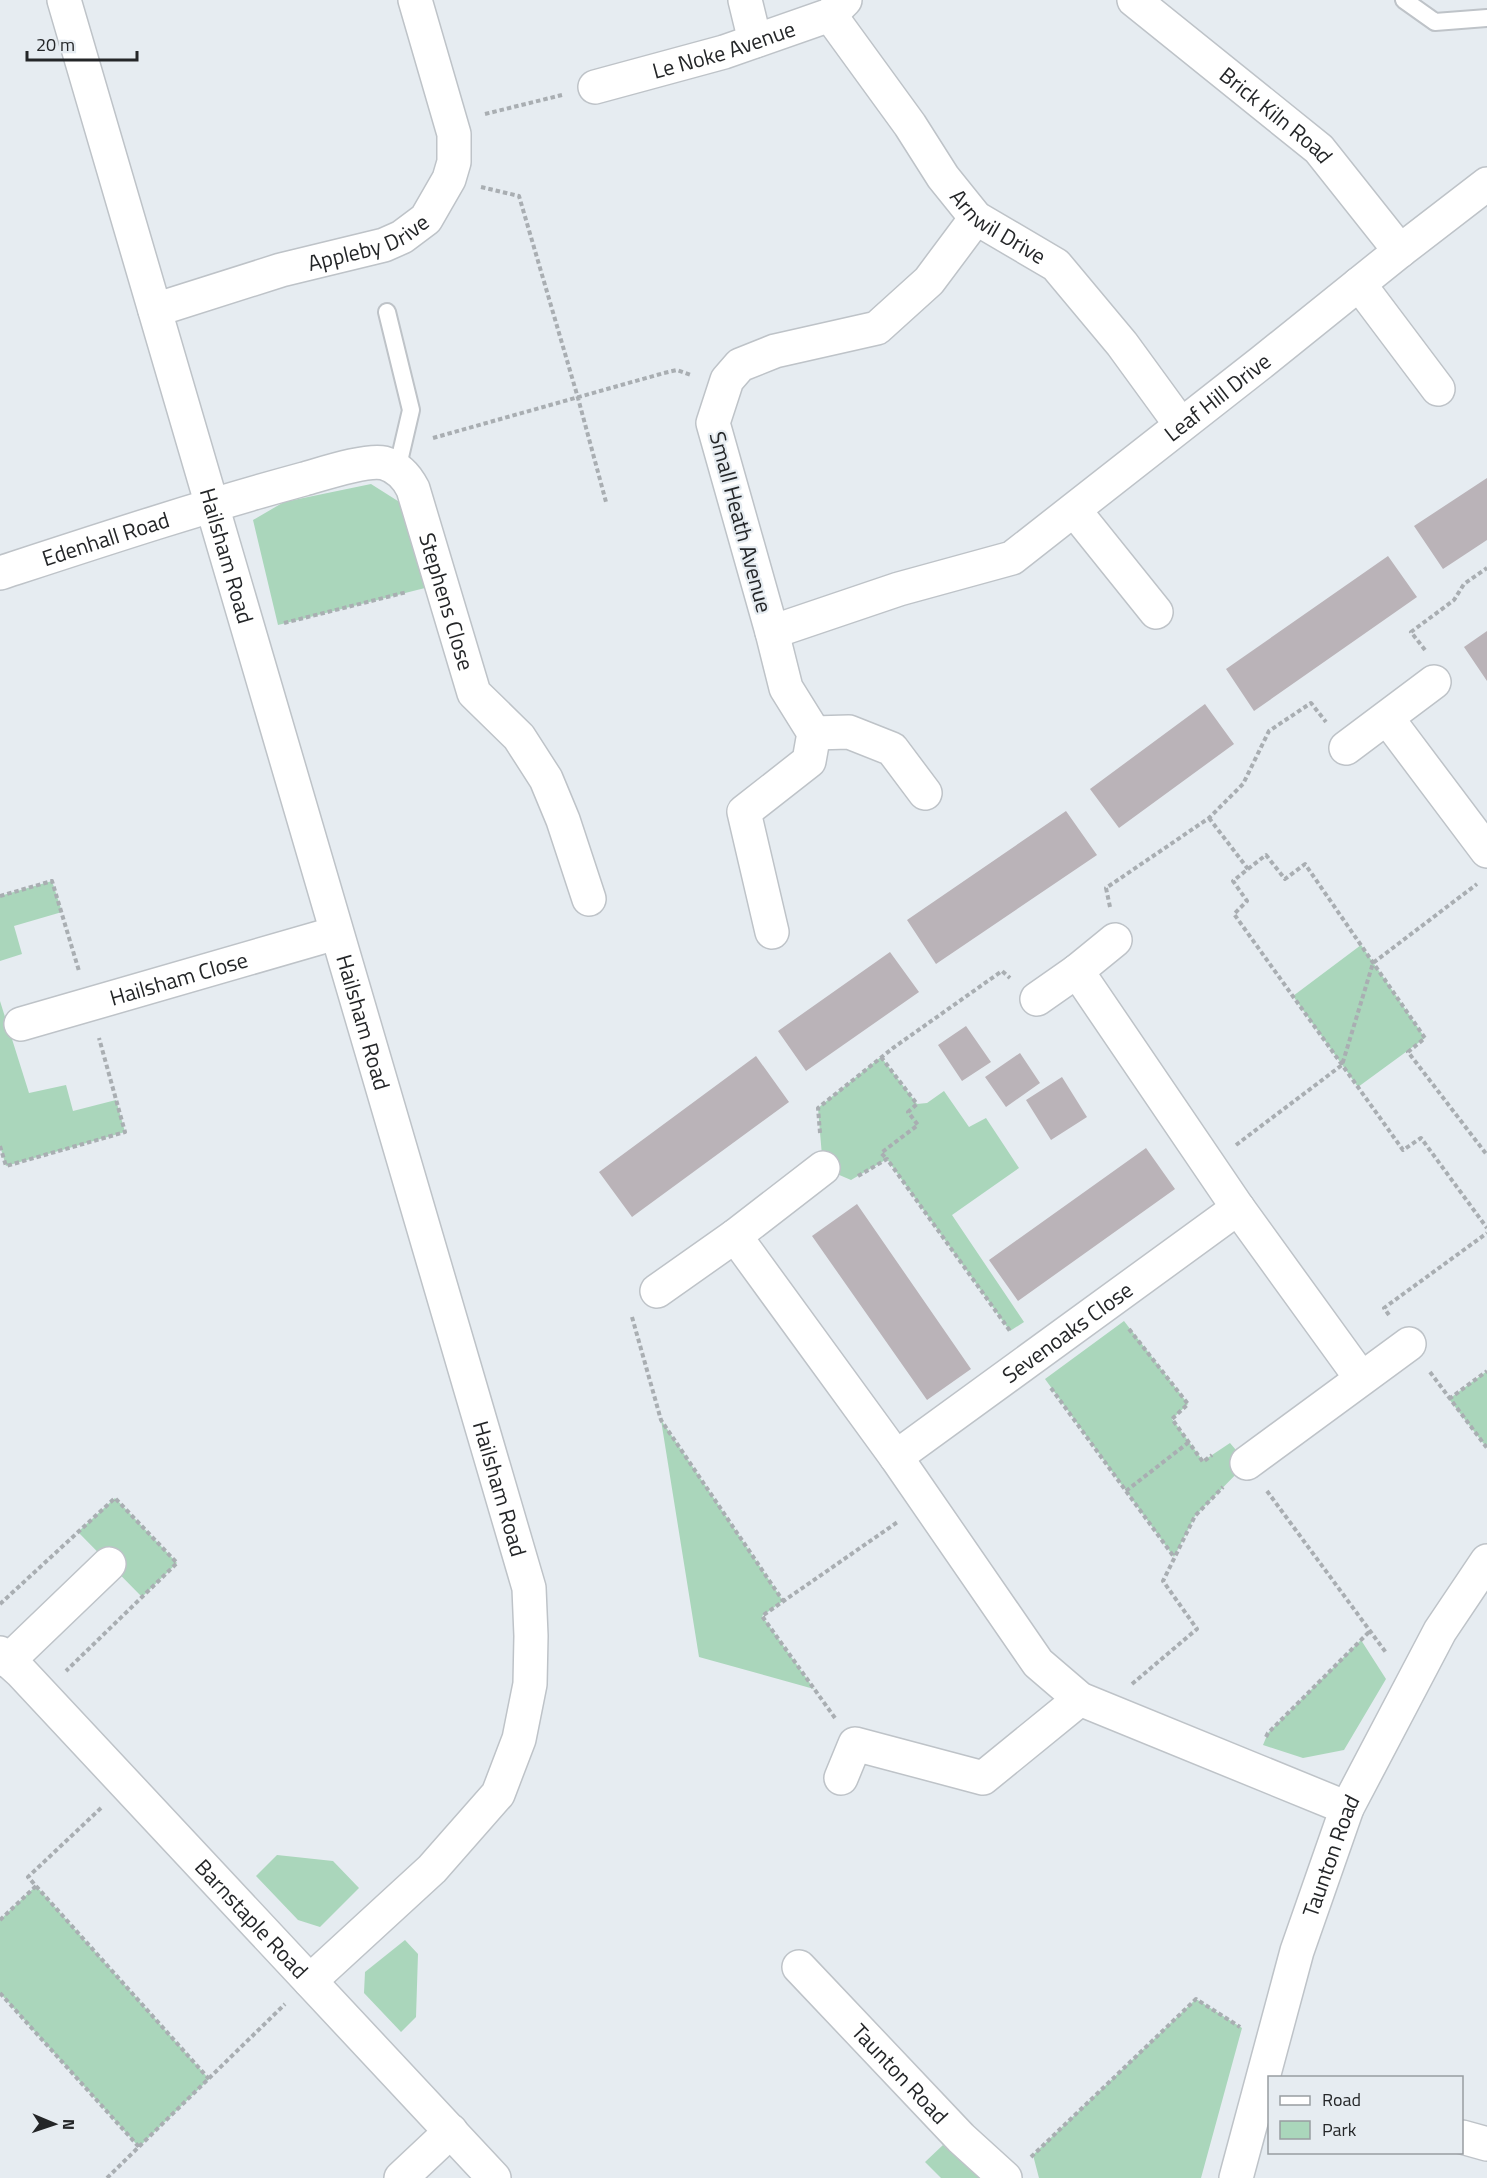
<svg xmlns="http://www.w3.org/2000/svg" width="1487" height="2178" font-family="'Titillium Web',sans-serif">
	<style>
		.green { fill: #aad6bb }
		.building { fill: #bab3b8 }
		.lines { fill: none; stroke-linecap: round; stroke-linejoin: round }
		.service-casing { stroke: #bec3c8; stroke-width: 20 }
		.minor-casing { stroke: #bec3c8; stroke-width: 36 }
		.path { stroke: #a9aeb2; stroke-width: 4; stroke-dasharray: 4.5 3; stroke-linecap: butt }
		.service { stroke: #fff; stroke-width: 16 }
		.minor { stroke: #fff; stroke-width: 33 }
		.labels { text-anchor: middle; stroke-width: 4.5; stroke-linejoin: round; paint-order: stroke }
		.street-label { font-size: 22px; fill: #242628; stroke: #e6ecf1 }
	</style>
	<rect width="100%" height="100%" fill="#e6ecf1"/>
	<path class="green" d="M 371,484 L 401,503 L 425,588 L 278,625 L 253,520 L 284,502 Z
		M 52,881 L 62,912 L 14,926 L 22,954 L 0,961 L 0,896 Z
		M 1361,945 L 1425,1038 L 1358,1087 L 1293,996 Z
		M 0,1001 L 29,1093 L 66,1085 L 73,1111 L 116,1100 L 125,1132 L 6,1166 L 0,1146 Z
		M 881,1057 L 917,1104 L 927,1103 L 944,1091 L 969,1127 L 986,1118 L 1019,1168 L 952,1215 L 1024,1322 L 1010,1331 L 887,1159 L 851,1180 L 823,1168 L 818,1108 Z
		M 1124,1321 L 1188,1404 L 1172,1419 L 1203,1461 L 1230,1443 L 1247,1463 L 1195,1516 L 1174,1557 L 1045,1379 Z
		M 1487,1371 L 1487,1448 L 1449,1399 Z
		M 661,1420 L 783,1601 L 762,1616 L 814,1689 L 699,1657 Z
		M 115,1498 L 177,1563 L 142,1597 L 78,1532 Z
		M 1361,1640 L 1386,1679 L 1344,1750 L 1303,1758 L 1263,1745 L 1268,1733 Z
		M 277,1855 L 333,1861 L 359,1888 L 320,1927 L 298,1920 L 256,1876 Z
		M 36,1886 L 209,2079 L 139,2147 L 0,1993 L 0,1920 Z
		M 405,1940 L 418,1954 L 416,2017 L 401,2032 L 364,1993 L 365,1972 Z
		M 1196,1999 L 1242,2028 L 1201,2178 L 1039,2178 L 1033,2155 Z
		M 943,2145 L 982,2178 L 941,2178 L 925,2162 Z"/>
	<path class="building" d="M 1487,478 L 1487,540 L 1443,569 L 1414,526 Z
		M 1388,556 L 1417,597 L 1254,711 L 1226,669 Z
		M 1487,631 L 1487,681 L 1464,647 Z
		M 1205,704 L 1234,744 L 1119,828 L 1090,789 Z
		M 1066,811 L 1097,855 L 936,964 L 907,920 Z
		M 890,952 L 919,992 L 806,1071 L 778,1031 Z
		M 966,1026 L 991,1062 L 962,1081 L 938,1045 Z
		M 1020,1053 L 1040,1083 L 1006,1107 L 985,1077 Z
		M 756,1056 L 789,1102 L 632,1217 L 599,1172 Z
		M 1062,1077 L 1087,1117 L 1051,1140 L 1026,1100 Z
		M 1146,1148 L 1175,1189 L 1018,1301 L 989,1260 Z
		M 857,1204 L 971,1369 L 927,1400 L 812,1236 Z"/>
	<g class="lines">
		<defs>
			<path id="service" d="M 1404,0 L 1435,22 L 1487,18
				M 387,312 L 411,410 L 397,470"/>
			<g id="minor">
				<path id="s1" d="M 64,0 L 529,1588 L 531,1636 L 530,1684 L 519,1739 L 498,1794 L 432,1869 L 310,1981"/>
				<path d="M 745,0 L 755,41"/>
				<path id="s2" d="M 1134,0 L 1319,149 L 1400,251"/>
				<path id="s3" d="M 830,15 L 910,125 L 943,177 L 976,218 L 1056,265 L 1122,344 L 1181,425"/>
				<path id="s4" d="M 595,87 L 724,52 L 830,15 L 845,0"/>
				<path d="M 1359,284 L 1438,389"/>
				<path id="s5" d="M 155,310 L 281,270 L 384,245 L 402,237 L 426,219 L 449,179 L 454,162 L 454,134 L 415,0"/>
				<path d="M 1074,510 L 1156,612"/>
				<path id="s6" d="M 0,573 C 101,540 201,507 304,479 C 322,474 367,459 384,463 C 398,467 407,477 413,489 L 474,693 L 519,737 L 546,779 L 563,820 L 589,899"/>
				<path id="s7" d="M 772,632 L 899,589 L 1012,558 L 1262,362 L 1400,251 L 1487,184"/>
				<path d="M 1387,718 L 1487,851"/>
				<path d="M 814,733 L 849,732 L 892,749 L 925,793"/>
				<path d="M 1346,748 L 1434,682"/>
				<path d="M 772,932 L 744,812 L 809,761 L 814,733 L 786,688 L 772,632 L 713,423 L 727,380 L 740,365 L 775,351 L 877,328 L 929,281 L 976,218"/>
				<path d="M 1077,971 L 1238,1208 L 1361,1378"/>
				<path d="M 1037,999 L 1077,971 L 1115,940"/>
				<path id="s8" d="M 21,1024 L 336,933"/>
				<path d="M 735,1236 L 896,1457 L 1038,1663 L 1080,1699 L 1347,1808"/>
				<path d="M 657,1291 L 735,1236 L 823,1168"/>
				<path id="s9" d="M 896,1457 L 1238,1208"/>
				<path d="M 1247,1463 L 1409,1344"/>
				<path id="s10" d="M 0,1653 L 21,1672 L 494,2178"/>
				<path d="M 8,1661 L 109,1564"/>
				<path d="M 841,1778 L 855,1744 L 983,1778 L 1080,1699"/>
				<path id="s11" d="M 799,1967 L 961,2138 L 1005,2178"/>
				<path d="M 1462,2137 L 1487,2144"/>
				<path d="M 401,2178 L 451,2131"/>
				<path id="s12" d="M 1236,2178 L 1297,1951 L 1347,1808 L 1440,1631 L 1487,1561"/>
			</g>
		</defs>
		<use href="#service" class="service-casing"/>
		<use href="#minor" class="minor-casing"/>
		<path class="path" d="M 485,114 L 562,95
			M 481,187 L 519,196 L 578,398 L 606,502
			M 433,438 L 664,373 L 677,370 L 691,375
			M 284,623 L 407,592
			M 1425,650 L 1411,632 L 1454,600 L 1464,584 L 1487,568
			M 1209,818 L 1248,869 L 1233,881 L 1247,901 L 1234,914 L 1403,1150 L 1421,1138 L 1487,1228
			M 1248,869 L 1266,855 L 1285,879 L 1305,864 L 1425,1038 L 1408,1052 L 1487,1155
			M 0,896 L 52,881 L 79,971
			M 1110,907 L 1106,888 L 1209,818 L 1243,784 L 1269,731 L 1311,703 L 1326,722
			M 881,1057 L 917,1104 L 908,1112 L 918,1125 L 881,1153 L 887,1159
			M 820,1133 L 818,1108 L 893,1048 L 1002,971 L 1010,978
			M 1236,1145 L 1342,1065 L 1373,963 L 1477,884
			M 0,1146 L 6,1166 L 125,1132 L 99,1038
			M 858,1176 L 887,1159 L 1010,1331
			M 1389,1315 L 1384,1308 L 1487,1233
			M 632,1317 L 661,1420 L 783,1601
			M 1129,1329 L 1188,1404 L 1172,1419 L 1203,1462 L 1212,1455
			M 1430,1372 L 1487,1448
			M 1051,1388 L 1174,1557
			M 1449,1399 L 1487,1371
			M 1126,1491 L 1189,1442
			M 1267,1491 L 1387,1654
			M 0,1604 L 115,1498 L 177,1563 L 66,1671
			M 1132,1684 L 1197,1629 L 1163,1581 L 1195,1516 L 1223,1487
			M 835,1718 L 762,1616 L 899,1521
			M 1266,1737 L 1268,1733 L 1370,1631
			M 36,1886 L 209,2079
			M 0,1920 L 36,1886 L 28,1877 L 101,1808
			M 0,1993 L 139,2147
			M 1031,2157 L 1196,1999 L 1240,2027
			M 107,2178 L 285,2004"/>
		<use href="#service" class="service"/>
		<use href="#minor" class="minor"/>
	</g>
	<g class="labels">
		<g class="street-label">
			<text dy="8" stroke="none"><textPath href="#s4" startOffset="134">Le Noke Avenue</textPath></text>
			<text dy="8" stroke="none"><textPath href="#s2" startOffset="183">Brick Kiln Road</textPath></text>
			<text dy="8" stroke="none"><textPath href="#s3" startOffset="273">Arnwil Drive</textPath></text>
			<text dy="8" stroke="none"><textPath href="#s5" startOffset="224">Appleby Drive</textPath></text>
			<text dy="8" stroke="none"><textPath href="#s7" startOffset="512">Leaf Hill Drive</textPath></text>
			<text transform="translate(741 522) rotate(75)" y="8">Small Heath Avenue</text>
			<text dy="8" stroke="none"><textPath href="#s6" startOffset="111">Edenhall Road</textPath></text>
			<text dy="8" stroke="none"><textPath href="#s1" startOffset="579">Hailsham Road</textPath></text>
			<text dy="8" stroke="none"><textPath href="#s6" startOffset="558">Stephens Close</textPath></text>
			<text dy="8" stroke="none"><textPath href="#s8" startOffset="164">Hailsham Close</textPath></text>
			<text dy="8" stroke="none"><textPath href="#s1" startOffset="1065">Hailsham Road</textPath></text>
			<text dy="8" stroke="none"><textPath href="#s9" startOffset="212">Sevenoaks Close</textPath></text>
			<text dy="8" stroke="none"><textPath href="#s1" startOffset="1551">Hailsham Road</textPath></text>
			<text dy="8" stroke="none"><textPath href="#s12" startOffset="336">Taunton Road</textPath></text>
			<text dy="8" stroke="none"><textPath href="#s10" startOffset="366">Barnstaple Road</textPath></text>
			<text dy="8" stroke="none"><textPath href="#s11" startOffset="147">Taunton Road</textPath></text>
		</g>
	</g>
	<rect x="1268" y="2076" width="195" height="78" fill="#e6ecf1" stroke="#989da1" stroke-width="1.5"/>
	<rect x="1280" y="2096" width="30" height="9" fill="#ffffff" stroke="#989da1" stroke-width="1.5"/>
	<text x="1322" y="2106" font-size="18" fill="#242628">Road</text>
	<rect x="1280" y="2121" width="30" height="18" fill="#aad6bb" stroke="#989da1" stroke-width="1.5"/>
	<text x="1322" y="2136" font-size="18" fill="#242628">Park</text>
	<g transform="translate(54 2124) rotate(92)" stroke="#e6ecf1" stroke-width="4.5" paint-order="stroke">
	<path d="M0-4.5L10 22L0 15L-10 22Z" fill="#242628"/>
	<text y="-9" font-size="16" font-weight="bold" text-anchor="middle" fill="#242628">N</text>
	</g>
	<path d="M27 51v9h110v-9" fill="none" stroke="#242628" stroke-width="3"/>
	<text x="36" y="51" font-size="18" fill="#242628" stroke="#e6ecf1" stroke-width="4.5" paint-order="stroke">20 m</text>
</svg>
